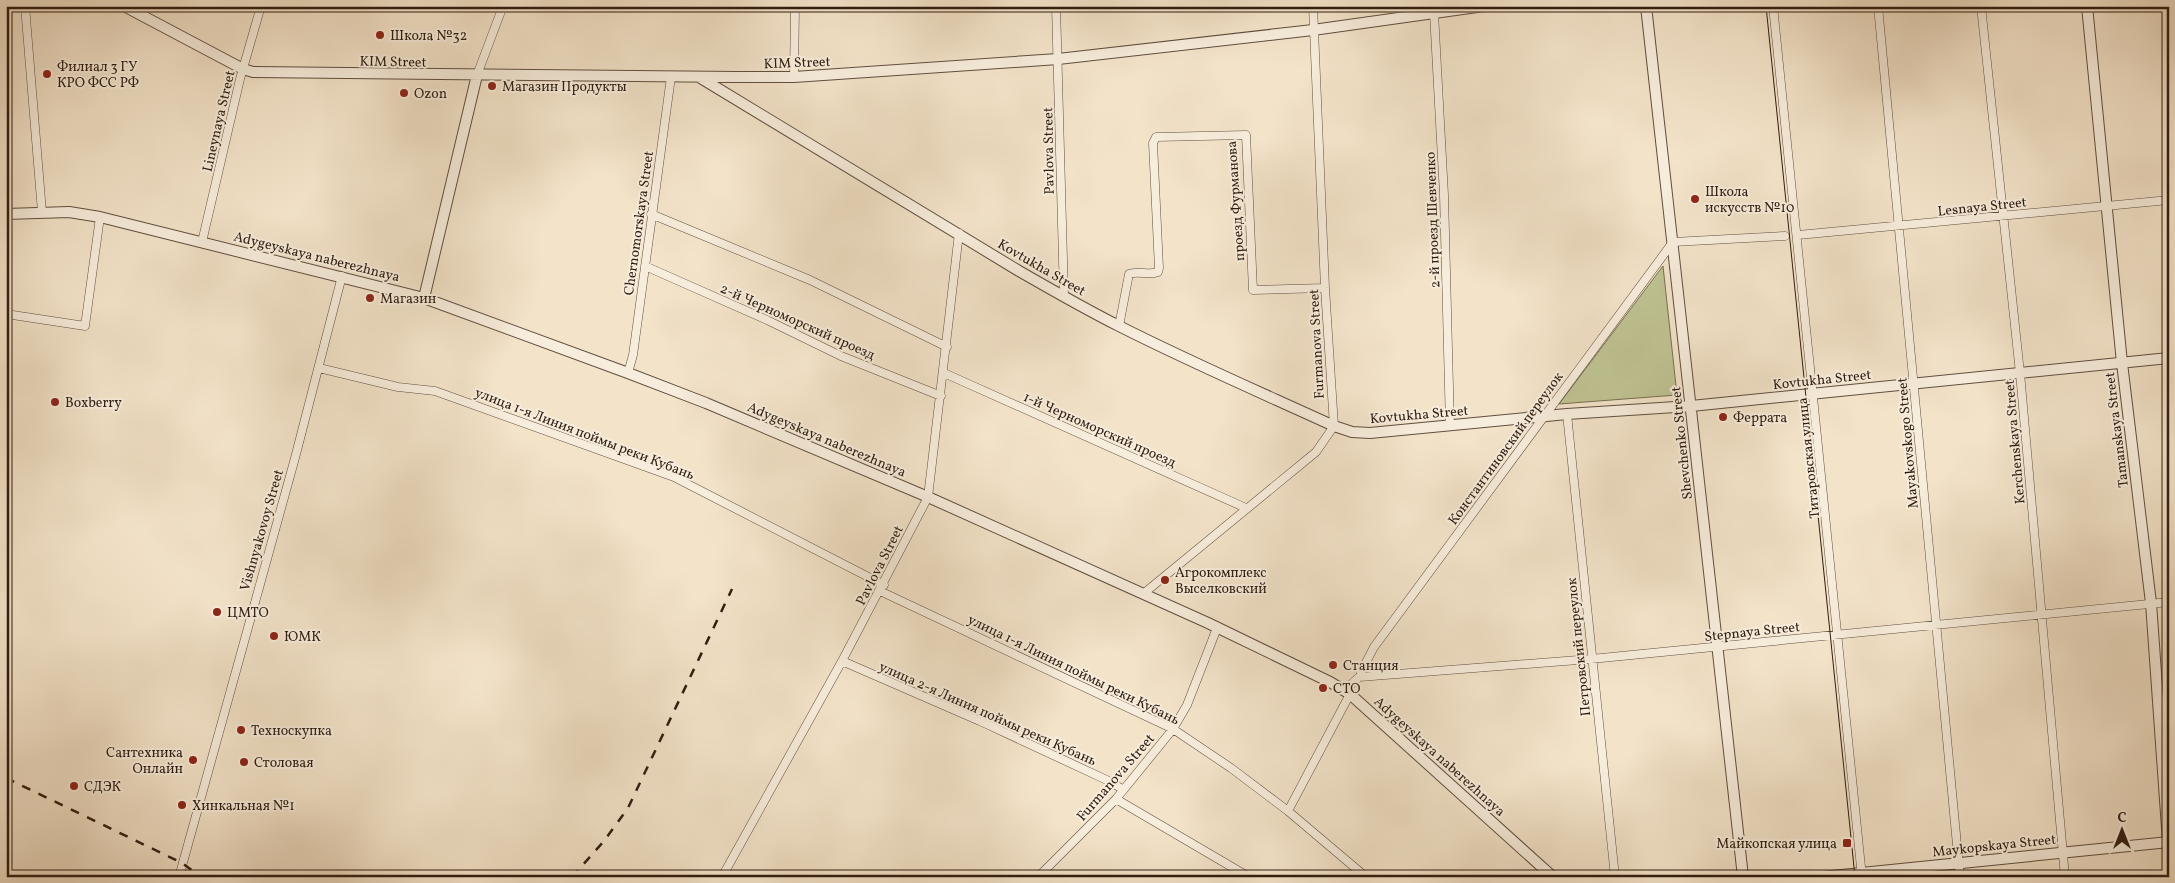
<svg xmlns="http://www.w3.org/2000/svg" width="2175" height="883" font-family="Vollkorn,serif">
	<style>
		.green { fill: #bfc393; stroke: #787052 }
		.lines { fill: none; stroke-linecap: round; stroke-linejoin: round }
		.minor-casing { stroke: #614e3f; stroke-width: 9 }
		.tertiary-casing { stroke: #614e3f; stroke-width: 12 }
		.minor { stroke: #f7eddc; stroke-width: 8 }
		.tertiary { stroke: #f7eddc; stroke-width: 10 }
		.tram { stroke: #301d11; stroke-width: 1 }
		.rail { stroke: #301d11; stroke-width: 2.5; stroke-dasharray: 9 9; stroke-linecap: butt }
		.poi-dot { fill: #8f2418; stroke: #f7eddc; stroke-width: 2 }
		.labels { text-anchor: middle; stroke-width: 4; stroke-linejoin: round; paint-order: stroke }
		.poi-label { font-size: 14px; fill: #301d11; stroke: #f7eddc; text-anchor: start }
		.street-label { font-size: 14px; fill: #301d11; stroke: #f7eddc }
	</style>
	<rect width="100%" height="100%" fill="#f3e3c9"/>
	<filter id="stains"><feTurbulence type="fractalNoise" baseFrequency=".004" numOctaves="4"/><feColorMatrix values="0 0 0 0 .2 0 0 0 0 .09 0 0 0 0 .02 0 0 0 .5 -.17"/></filter>
	<radialGradient id="worn" r=".72"><stop offset=".6" stop-color="#630" stop-opacity="0"/><stop offset="1" stop-color="#630" stop-opacity=".3"/></radialGradient>
	<path class="green" d="M 1663,266 L 1677,395 L 1559,404 Z"/>
	<g class="lines">
		<defs>
			<path id="minor" d="M 25,6 L 42,212
				M 1056,6 L 1064,296
				M 1773,6 L 1862,877
				M 1878,6 L 1960,877
				M 1981,6 L 2020,373 L 2065,877
				M 1434,13 L 1444,195 L 1450,426
				M 477,75 L 503,6
				M 794,77 L 795,6
				M 651,214 L 810,280 L 947,347
				M 1798,235 L 2169,200
				M 202,242 L 240,79 L 261,6
				M 645,266 L 767,320 L 841,356 L 941,396
				M 6,314 L 85,326 L 100,217
				M 1119,326 L 1129,274 C 1139,270 1148,276 1158,272 L 1159,268 L 1153,143 L 1156,137 L 1246,135 L 1253,290 L 1325,288
				M 319,368 L 398,387 L 435,391 L 674,477 L 884,585
				M 628,373 L 633,355 L 671,77
				M 944,373 L 1246,508
				M 1567,414 L 1615,877
				M 880,591 L 1173,729 L 1231,768 L 1288,811 L 1366,877
				M 1143,594 L 1316,452 L 1334,426 L 1325,288 L 1313,6
				M 842,661 L 980,721 L 1111,782 L 1122,789
				M 1361,672 L 1374,647 L 1673,242 L 1785,236
				M 1344,691 L 1359,677 L 1591,659 L 2169,602
				M 1116,799 L 1249,877
				M 1288,811 L 1350,694
				M 2168,842 L 2169,851
				M 1043,872 L 1052,877
				M 179,877 L 295,458 L 342,276
				M 722,877 L 842,661 L 928,497 L 959,233
				M 1038,877 L 1116,799 L 1173,729 L 1187,705 L 1217,628"/>
			<path id="tertiary" d="M 124,6 L 243,69 L 253,72 L 736,77 L 794,77 L 1058,59 L 1313,30 L 1484,6
				M 1646,6 L 1743,877
				M 2087,6 L 2122,363 L 2151,603 L 2168,842
				M 699,77 L 1019,271 C 1052,290 1085,309 1119,326 C 1190,362 1262,393 1334,426 L 1352,432 L 1370,433 L 1567,414 L 1691,406 L 2169,358
				M 6,214 L 69,212 L 100,217 L 424,298 L 628,373 L 706,403 L 928,497 L 1208,623 L 1330,682 L 1350,694 L 1553,877
				M 424,298 L 477,75
				M 1822,877 L 2169,842"/>
		</defs>
		<use href="#minor" class="minor-casing"/>
		<use href="#tertiary" class="tertiary-casing"/>
		<use href="#minor" class="minor"/>
		<use href="#tertiary" class="tertiary"/>
		<path class="tram" d="M 1766,6 L 1855,877"/>
		<path class="rail" d="M 6,778 L 182,863 L 201,877
			M 572,877 L 604,841 L 628,808 L 732,589"/>
	</g>
	<g class="poi-dot">
		<circle cx="380" cy="35" r="5"/>
		<circle cx="47" cy="74" r="5"/>
		<circle cx="492" cy="86" r="5"/>
		<circle cx="404" cy="93" r="5"/>
		<circle cx="1695" cy="199" r="5"/>
		<circle cx="370" cy="298" r="5"/>
		<circle cx="55" cy="402" r="5"/>
		<circle cx="1723" cy="417" r="5"/>
		<circle cx="1165" cy="580" r="5"/>
		<circle cx="217" cy="612" r="5"/>
		<circle cx="274" cy="636" r="5"/>
		<circle cx="1333" cy="665" r="5"/>
		<circle cx="1323" cy="688" r="5"/>
		<circle cx="241" cy="730" r="5"/>
		<circle cx="193" cy="760" r="5"/>
		<circle cx="244" cy="762" r="5"/>
		<circle cx="74" cy="786" r="5"/>
		<circle cx="182" cy="805" r="5"/>
		<rect x="1842" y="838" width="10" height="10" rx="2.5"/>
	</g>
	<g class="labels">
		<g class="poi-label">
			<text x="390" y="40">Школа №32</text>
			<text x="57" y="71">Филиал 3 ГУ<tspan x="57" dy="16">КРО ФСС РФ</tspan></text>
			<text x="502" y="91">Магазин Продукты</text>
			<text x="414" y="98">Ozon</text>
			<text x="1705" y="196">Школа<tspan x="1705" dy="16">искусств №10</tspan></text>
			<text x="380" y="303">Магазин</text>
			<text x="65" y="407">Boxberry</text>
			<text x="1733" y="422">Феррата</text>
			<text x="1175" y="577">Агрокомплекс<tspan x="1175" dy="16">Выселковский</tspan></text>
			<text x="227" y="617">ЦМТО</text>
			<text x="284" y="641">ЮМК</text>
			<text x="1343" y="670">Станция</text>
			<text x="1333" y="693">СТО</text>
			<text x="251" y="735">Техноскупка</text>
			<text x="183" y="757" text-anchor="end">Сантехника<tspan x="183" dy="16">Онлайн</tspan></text>
			<text x="254" y="767">Столовая</text>
			<text x="84" y="791">СДЭК</text>
			<text x="192" y="810">Хинкальная №1</text>
			<text x="1837" y="848" text-anchor="end">Майкопская улица</text>
		</g>
		<g class="street-label">
			<text transform="translate(393 61) rotate(1)" y="5">KIM Street</text>
			<text transform="translate(797 62) rotate(-2)" y="5">KIM Street</text>
			<text transform="translate(218 121) rotate(-77)" y="5">Lineynaya Street</text>
			<text transform="translate(1048 151) rotate(-91)" y="5">Pavlova Street</text>
			<text transform="translate(1235 201) rotate(-94)" y="5">проезд Фурманова</text>
			<text transform="translate(1982 206) rotate(-6)" y="5">Lesnaya Street</text>
			<text transform="translate(1432 220) rotate(-92)" y="5">2-й проезд Шевченко</text>
			<text transform="translate(638 223) rotate(-82)" y="5">Chernomorskaya Street</text>
			<text transform="translate(317 256) rotate(14)" y="5">Adygeyskaya naberezhnaya</text>
			<text transform="translate(1042 267) rotate(30)" y="5">Kovtukha Street</text>
			<text transform="translate(798 321) rotate(24)" y="5">2-й Черноморский проезд</text>
			<text transform="translate(1316 344) rotate(-93)" y="5">Furmanova Street</text>
			<text transform="translate(1822 379) rotate(-6)" y="5">Kovtukha Street</text>
			<text transform="translate(1419 414) rotate(-5)" y="5">Kovtukha Street</text>
			<text transform="translate(1100 429) rotate(24)" y="5">1-й Черноморский проезд</text>
			<text transform="translate(2116 430) rotate(-97)" y="5">Tamanskaya Street</text>
			<text transform="translate(585 433) rotate(21)" y="5">улица 1-я Линия поймы реки Кубань</text>
			<text transform="translate(827 439) rotate(23)" y="5">Adygeyskaya naberezhnaya</text>
			<text transform="translate(2014 442) rotate(-95)" y="5">Kerchenskaya Street</text>
			<text transform="translate(1681 443) rotate(-96)" y="5">Shevchenko Street</text>
			<text transform="translate(1907 443) rotate(-95)" y="5">Mayakovskogo Street</text>
			<text transform="translate(1505 448) rotate(-54)" y="5">Константиновский переулок</text>
			<text transform="translate(1808 458) rotate(-96)" y="5">Титаровская улица</text>
			<text transform="translate(261 530) rotate(-74)" y="5">Vishnyakovoy Street</text>
			<text transform="translate(879 565) rotate(-63)" y="5">Pavlova Street</text>
			<text transform="translate(1752 631) rotate(-6)" y="5">Stepnaya Street</text>
			<text transform="translate(1578 647) rotate(-96)" y="5">Петровский переулок</text>
			<text transform="translate(1074 669) rotate(26)" y="5">улица 1-я Линия поймы реки Кубань</text>
			<text transform="translate(988 713) rotate(24)" y="5">улица 2-я Линия поймы реки Кубань</text>
			<text transform="translate(1440 756) rotate(42)" y="5">Adygeyskaya naberezhnaya</text>
			<text transform="translate(1115 777) rotate(-49)" y="5">Furmanova Street</text>
			<text transform="translate(1994 845) rotate(-6)" y="5">Maykopskaya Street</text>
		</g>
	</g>
	<rect width="2175" height="883" fill="none" stroke="#f3e3c9" stroke-width="25"/>
	<rect x="8" y="8" width="2160" height="868" fill="none" stroke="#301d11" stroke-width="2.5"/>
	<rect x="12" y="12" width="2150" height="858" fill="none" stroke="#301d11"/>
	<g transform="translate(2122 830)" stroke="#f7eddc" stroke-width="4" paint-order="stroke">
	<path d="M0-4L9 19L0 12L-9 19Z" fill="#301d11"/>
	<text y="-8" font-size="14" font-weight="bold" text-anchor="middle" fill="#301d11">С</text>
	</g>
	<rect width="100%" height="100%" filter="url(#stains)"/>
	<rect width="100%" height="100%" fill="url(#worn)"/>
</svg>
